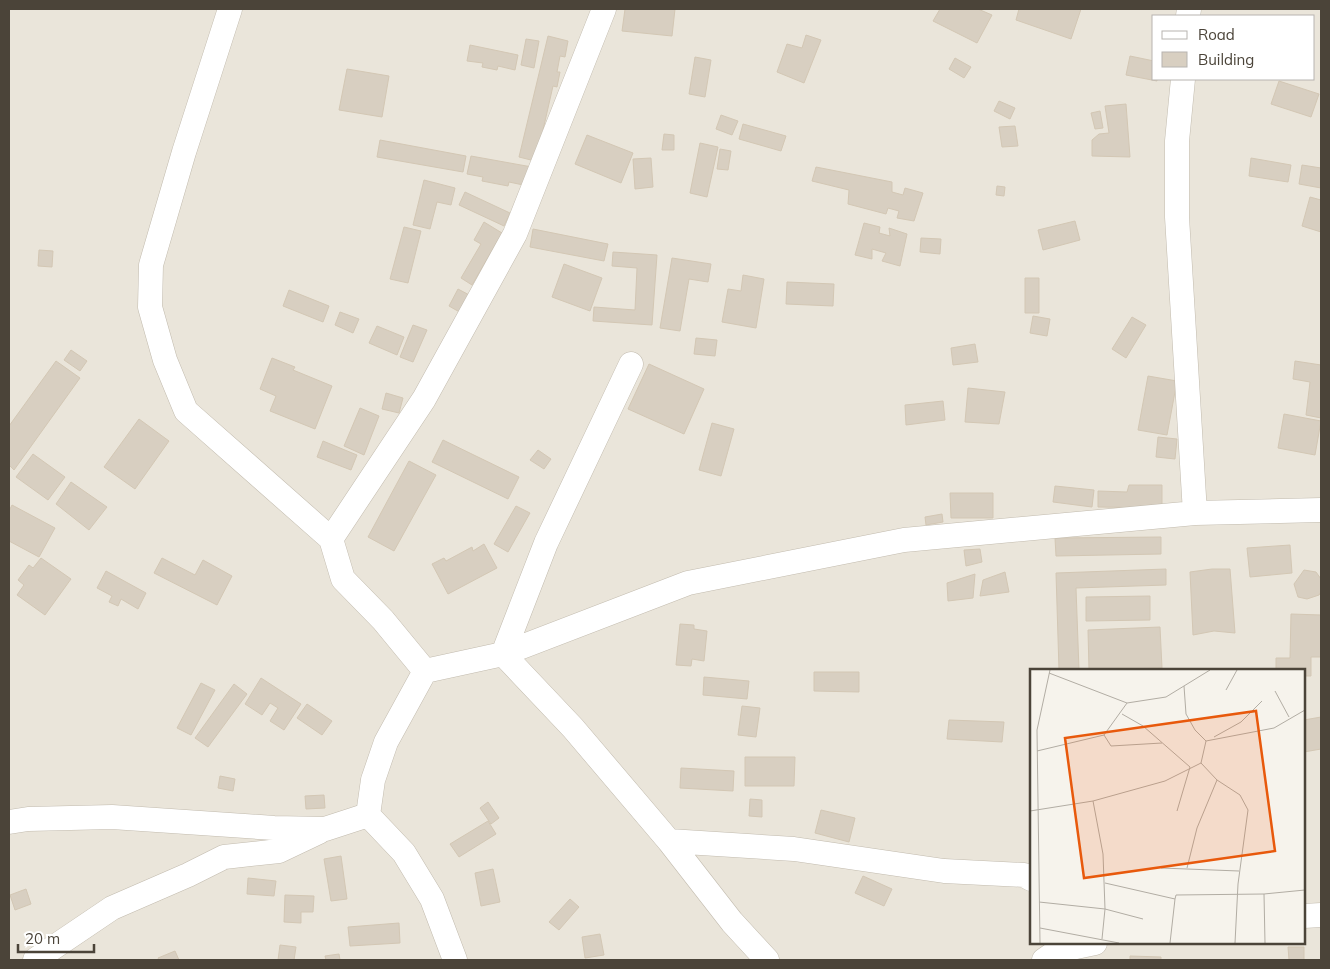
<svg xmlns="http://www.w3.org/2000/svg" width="1330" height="969" font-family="Mulish,sans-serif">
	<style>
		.residential { fill: #eae5da; fill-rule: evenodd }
		.building { fill: #d8cfc1; stroke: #d3c7b4 }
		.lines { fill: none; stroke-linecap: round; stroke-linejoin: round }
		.minor-casing { stroke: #c2bbae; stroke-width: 25 }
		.minor { stroke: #fff; stroke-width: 24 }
		.inset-road { fill: none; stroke: #b2ada4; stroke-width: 1 }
		.view { fill: #e8590c; fill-opacity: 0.15; stroke: #e8590c; stroke-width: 2.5 }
		.inset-edge { fill: none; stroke: #4b4439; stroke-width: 2.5 }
	</style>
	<rect width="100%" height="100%" fill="#f6f3ec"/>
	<path class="residential" d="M 9,9 L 1321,9 L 1321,960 L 9,960 ZM 1154,16 L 1314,16 L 1314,79 L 1154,79 ZM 1031,670 L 1304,670 L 1304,943 L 1031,943 Z"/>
	<path class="building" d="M 625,9 L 675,9 L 672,36 L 622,31 Z
		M 940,9 L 978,9 L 992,15 L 977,43 L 933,21 Z
		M 1019,9 L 1081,9 L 1071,39 L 1016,20 Z
		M 806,35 L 821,40 L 804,83 L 777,72 L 787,44 L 802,48 Z
		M 548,36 L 568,41 L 565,57 L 560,56 L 557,72 L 560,72 L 557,87 L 553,86 L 543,130 L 546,131 L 535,161 L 519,157 Z
		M 526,39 L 539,41 L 534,68 L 521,65 Z
		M 470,45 L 518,55 L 515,70 L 498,66 L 497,70 L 482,67 L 483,63 L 467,61 Z
		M 1130,56 L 1154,61 L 1154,79 L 1157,79 L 1157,81 L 1126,75 Z
		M 695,57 L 711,60 L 705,97 L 689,94 Z
		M 955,58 L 971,67 L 964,78 L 949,69 Z
		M 347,69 L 389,76 L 382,117 L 339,110 Z
		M 1279,81 L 1319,94 L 1311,117 L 1271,104 Z
		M 999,101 L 1015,108 L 1010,119 L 994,111 Z
		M 1126,104 L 1130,157 L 1092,156 L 1092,140 L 1099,134 L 1109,133 L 1105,106 Z
		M 1100,111 L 1103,128 L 1095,129 L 1091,113 Z
		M 721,115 L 738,121 L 732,135 L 716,129 Z
		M 743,124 L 786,136 L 781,151 L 739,139 Z
		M 1015,126 L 1018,146 L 1002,147 L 999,127 Z
		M 664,134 L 674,135 L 674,150 L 662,150 Z
		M 587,135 L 633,153 L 621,183 L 575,164 Z
		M 380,140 L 466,156 L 463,172 L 377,157 Z
		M 700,143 L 718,147 L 707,197 L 690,193 Z
		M 720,149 L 731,151 L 728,170 L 717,169 Z
		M 471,156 L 532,167 L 528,186 L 509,182 L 508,186 L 482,181 L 483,177 L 467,174 Z
		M 651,158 L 653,187 L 635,189 L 633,159 Z
		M 1251,158 L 1291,165 L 1288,182 L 1249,176 Z
		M 1302,165 L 1321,168 L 1321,188 L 1299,184 Z
		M 816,167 L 892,182 L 892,192 L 903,195 L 905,188 L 923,193 L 914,221 L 897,218 L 899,211 L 888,208 L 886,214 L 848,204 L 849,190 L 812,181 Z
		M 424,180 L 455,188 L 451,205 L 437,202 L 430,229 L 413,225 Z
		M 997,186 L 1005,187 L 1004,196 L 996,195 Z
		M 465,192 L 510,213 L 504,226 L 459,205 Z
		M 1310,197 L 1321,200 L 1321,232 L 1302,226 Z
		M 1075,221 L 1080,240 L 1043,250 L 1038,230 Z
		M 484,222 L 502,233 L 472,285 L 461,278 L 481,244 L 474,240 Z
		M 864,223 L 880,227 L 879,233 L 890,236 L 889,228 L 907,234 L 900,266 L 882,261 L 886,253 L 872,249 L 872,259 L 855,255 Z
		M 404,227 L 421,231 L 408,283 L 390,279 Z
		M 533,229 L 608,244 L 604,261 L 530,247 Z
		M 921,238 L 941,239 L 940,254 L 920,252 Z
		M 39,250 L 53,251 L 52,267 L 38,266 Z
		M 613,252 L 657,255 L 652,325 L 593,321 L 594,307 L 635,310 L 637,268 L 612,266 Z
		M 672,258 L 711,264 L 708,282 L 689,279 L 680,331 L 660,328 Z
		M 564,264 L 602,278 L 590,311 L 552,297 Z
		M 743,275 L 764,279 L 756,328 L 722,322 L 728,289 L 741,291 Z
		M 1025,278 L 1039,278 L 1039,313 L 1025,313 Z
		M 787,282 L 834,284 L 833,306 L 786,304 Z
		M 458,289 L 473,297 L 463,314 L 449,306 Z
		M 289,290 L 329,306 L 323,322 L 283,306 Z
		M 340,312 L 359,319 L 353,333 L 335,325 Z
		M 1033,316 L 1050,319 L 1047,336 L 1030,333 Z
		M 1132,317 L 1146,325 L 1126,358 L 1112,349 Z
		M 413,325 L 427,330 L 413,362 L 400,357 Z
		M 377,326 L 404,337 L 397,355 L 369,343 Z
		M 696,338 L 717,340 L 715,356 L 694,354 Z
		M 975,344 L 978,362 L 953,365 L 951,348 Z
		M 71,350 L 87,361 L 80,371 L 64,360 Z
		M 272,358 L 295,367 L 293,370 L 332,386 L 315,429 L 270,411 L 276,396 L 260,389 Z
		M 56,361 L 80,378 L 14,470 L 9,465 L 9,426 Z
		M 1295,361 L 1321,365 L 1321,418 L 1306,415 L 1310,382 L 1293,379 Z
		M 649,364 L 704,389 L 684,434 L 628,409 Z
		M 1148,376 L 1177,381 L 1167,435 L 1138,430 Z
		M 968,388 L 1005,392 L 999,424 L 965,422 Z
		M 386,393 L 403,398 L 399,413 L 382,409 Z
		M 943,401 L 945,420 L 906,425 L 905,405 Z
		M 360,408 L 379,416 L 364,455 L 344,446 Z
		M 1284,414 L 1321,421 L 1315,455 L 1278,448 Z
		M 139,419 L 169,441 L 135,489 L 104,467 Z
		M 712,423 L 734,429 L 721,476 L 699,470 Z
		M 1158,437 L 1177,439 L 1175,459 L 1156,457 Z
		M 443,440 L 519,477 L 508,499 L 432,462 Z
		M 323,441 L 357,455 L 351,470 L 317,457 Z
		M 538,450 L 551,459 L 544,469 L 530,460 Z
		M 33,454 L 65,477 L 48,500 L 16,477 Z
		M 409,461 L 436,475 L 394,551 L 368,537 Z
		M 71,482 L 107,507 L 89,530 L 56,504 Z
		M 1129,485 L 1162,485 L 1162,508 L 1098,507 L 1098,491 L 1127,492 Z
		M 1055,486 L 1094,490 L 1092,507 L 1053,502 Z
		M 950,493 L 993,493 L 993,518 L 951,518 Z
		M 12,505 L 55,528 L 39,557 L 9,541 L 9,511 Z
		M 516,506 L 530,513 L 508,552 L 494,544 Z
		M 942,514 L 943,522 L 926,525 L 925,517 Z
		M 1161,537 L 1161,554 L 1056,556 L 1055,538 Z
		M 484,544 L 497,568 L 448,594 L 432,564 L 444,558 L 446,561 L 472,547 L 473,551 Z
		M 1290,545 L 1292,573 L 1250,577 L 1247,548 Z
		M 980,549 L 982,562 L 966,566 L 964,550 Z
		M 41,558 L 71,579 L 45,615 L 17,595 L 24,585 L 18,580 L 29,565 L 33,568 Z
		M 162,558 L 195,575 L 203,560 L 232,576 L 217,605 L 154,573 Z
		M 1166,569 L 1166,585 L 1076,588 L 1079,670 L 1059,670 L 1056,573 Z
		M 1212,569 L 1230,569 L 1235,633 L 1214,631 L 1193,635 L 1190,572 Z
		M 1304,570 L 1316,572 L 1321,579 L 1321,592 L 1319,595 L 1307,599 L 1298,597 L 1294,584 Z
		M 106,571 L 146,593 L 138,609 L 121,599 L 118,606 L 109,602 L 112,596 L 97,588 Z
		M 1005,572 L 1009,592 L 980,596 L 983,580 Z
		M 975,574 L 973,598 L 948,601 L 947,583 Z
		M 1150,596 L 1150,620 L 1086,621 L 1086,597 Z
		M 1291,614 L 1321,615 L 1321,657 L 1311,657 L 1311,676 L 1304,676 L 1304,670 L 1276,670 L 1276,658 L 1290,658 Z
		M 680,624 L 694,625 L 694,629 L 707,631 L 704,661 L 692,659 L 691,666 L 676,665 Z
		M 1160,627 L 1162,668 L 1089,670 L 1088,630 Z
		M 814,672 L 859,672 L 859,692 L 814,691 Z
		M 704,677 L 749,681 L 747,699 L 703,695 Z
		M 261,678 L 301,704 L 284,730 L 270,721 L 278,708 L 270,703 L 262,715 L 245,704 Z
		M 201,683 L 215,690 L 191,735 L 177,728 Z
		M 234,684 L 247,694 L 208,747 L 195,738 Z
		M 307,704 L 332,721 L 322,735 L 297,718 Z
		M 742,706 L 760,708 L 756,737 L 738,735 Z
		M 1321,717 L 1321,749 L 1304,752 L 1304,720 Z
		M 949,720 L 1004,722 L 1002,742 L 947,739 Z
		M 745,757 L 795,757 L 794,786 L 745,786 Z
		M 681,768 L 734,771 L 733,791 L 680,788 Z
		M 220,776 L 235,779 L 233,791 L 218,788 Z
		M 324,795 L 325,808 L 306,809 L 305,796 Z
		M 750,799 L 762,800 L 762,817 L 749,816 Z
		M 488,802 L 499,818 L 491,824 L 480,808 Z
		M 821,810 L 855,818 L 849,842 L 815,833 Z
		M 488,821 L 496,834 L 459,857 L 450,844 Z
		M 341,856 L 347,899 L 331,901 L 324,859 Z
		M 493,869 L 500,902 L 481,906 L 475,873 Z
		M 863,876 L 892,889 L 884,906 L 855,893 Z
		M 248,878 L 276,881 L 274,896 L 247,894 Z
		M 26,889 L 31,904 L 15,910 L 10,895 Z
		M 285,895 L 314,896 L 313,912 L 301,912 L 301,923 L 284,922 Z
		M 570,899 L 579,907 L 559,930 L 549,922 Z
		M 399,923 L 400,943 L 350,946 L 348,927 Z
		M 600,934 L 604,955 L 585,958 L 582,937 Z
		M 280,945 L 296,947 L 294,960 L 278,960 Z
		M 1288,947 L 1304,947 L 1304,960 L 1289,960 Z
		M 175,951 L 179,960 L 159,960 L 158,958 Z
		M 339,954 L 340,960 L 326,960 L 325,956 Z
		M 1130,956 L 1161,957 L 1161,960 L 1130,960 Z"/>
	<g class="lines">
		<defs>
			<path id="minor" d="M 230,9 L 184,152 L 151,265 L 150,307 L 165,360 L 186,411 L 331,539 L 343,579 L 383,620 L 425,671
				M 1188,16 L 1189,9
				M 1183,79 L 1177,141 L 1177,217 L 1195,513
				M 631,364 L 546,543 L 503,654 L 573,728 L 669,841 L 732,922 L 767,960
				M 331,539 L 424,399 L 515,234 L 604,9
				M 368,815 L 373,780 L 386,742 L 425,671 L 503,654 L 688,583 L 904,540 L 1195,513 L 1321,510
				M 368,815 L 404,853 L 432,899 L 455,960
				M 9,822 L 28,819 L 112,817 L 274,828 L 325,829 L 368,815
				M 669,841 L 794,849 L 944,871 L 1024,875 L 1031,879
				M 1304,916 L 1321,915
				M 35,960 L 112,908 L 188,875 L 224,857 L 279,851 L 319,832
				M 1044,960 L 1057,951 L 1095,943"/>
		</defs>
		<use href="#minor" class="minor-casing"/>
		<use href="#minor" class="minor"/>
	</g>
	<g transform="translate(1030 669)">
		<rect width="275" height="275" fill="#f6f3ec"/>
		<path class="inset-road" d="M 19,4 L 97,34 L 136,28 L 180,1M 154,17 L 156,45 L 165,61 L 176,72M 196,21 L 207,1M 245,22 L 259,48M 92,45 L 113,57 L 160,98 L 147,142M 74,66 L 81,77 L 132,74M 184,68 L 211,53 L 232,32M 176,72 L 244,59 L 275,41M 7,82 L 74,66 L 97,34M 171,94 L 187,111 L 210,126 L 218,141 L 208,215 L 205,274M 0,142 L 63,132 L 135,112 L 171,94 L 176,72M 131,199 L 209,202M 157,199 L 167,159 L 187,111M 75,214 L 145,230 L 140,274M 234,225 L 275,221M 145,230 L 146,226 L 234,225 L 235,274M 9,233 L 75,240 L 73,185 L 63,132M 10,259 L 89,274M 72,270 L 75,240 L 113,250M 10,274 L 7,61 L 20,1"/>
		<path class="view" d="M 226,42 L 245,182 L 54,209 L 35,69 Z"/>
		<rect width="275" height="275" class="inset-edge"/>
	</g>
	<rect width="1330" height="969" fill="none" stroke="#4b4439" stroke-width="20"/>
	<rect x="1152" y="15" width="162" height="65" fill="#ffffff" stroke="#b7b4b0"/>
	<rect x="1162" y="31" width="25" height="8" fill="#ffffff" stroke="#b7b4b0"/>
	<text x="1198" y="40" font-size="15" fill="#4b4439">Road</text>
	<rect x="1162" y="52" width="25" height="15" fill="#d8cfc1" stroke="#b7b4b0"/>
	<text x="1198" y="65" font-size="15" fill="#4b4439">Building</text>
	<path d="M18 944v8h76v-8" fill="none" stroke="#4b4439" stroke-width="2.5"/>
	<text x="25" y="944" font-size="15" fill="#4b4439" stroke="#ffffff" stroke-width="4" paint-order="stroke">20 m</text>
</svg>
